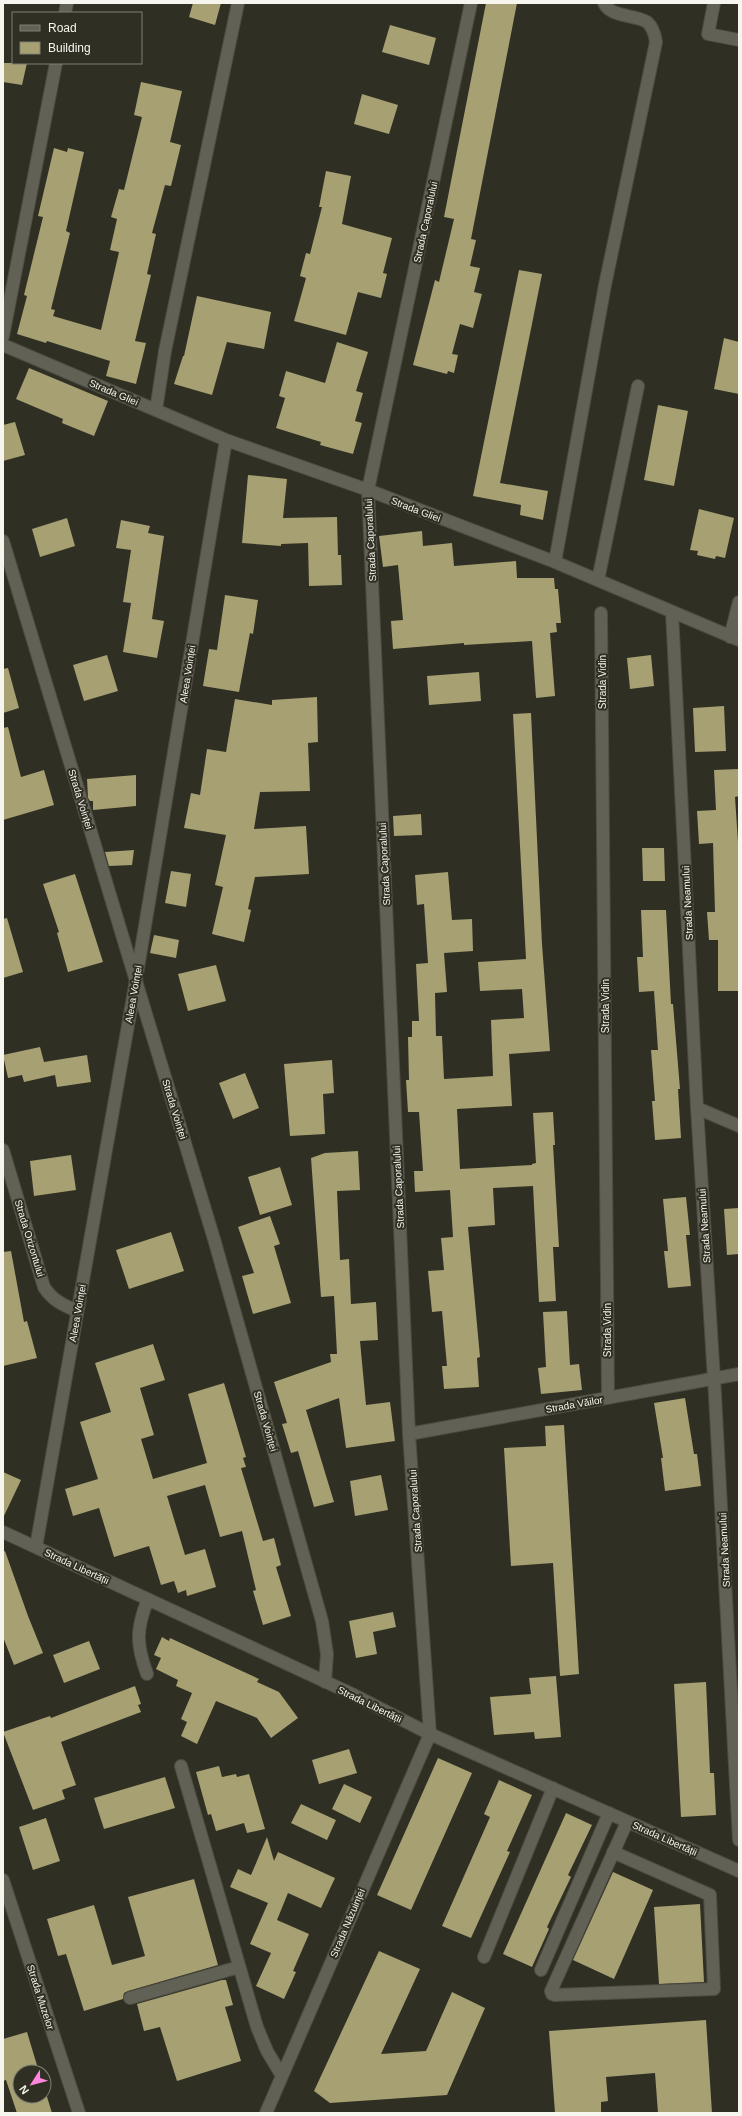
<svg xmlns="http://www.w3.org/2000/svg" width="742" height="2116" font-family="Helvetica,sans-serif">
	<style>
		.building { fill: #a6a072 }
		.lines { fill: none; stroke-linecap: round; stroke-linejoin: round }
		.minor-casing { stroke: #4d4c43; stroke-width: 14 }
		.minor { stroke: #626155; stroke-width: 12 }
		.labels { text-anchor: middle; stroke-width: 4; stroke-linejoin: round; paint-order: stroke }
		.street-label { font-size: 10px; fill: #f6f5ee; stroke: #302f24 }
	</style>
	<rect width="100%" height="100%" fill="#302f24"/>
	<path class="building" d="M 193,3 L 221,3 L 215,25 L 189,17 Z
		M 486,3 L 517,3 L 471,239 L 476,240 L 470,266 L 480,268 L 474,292 L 482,294 L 473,328 L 460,324 L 452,354 L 458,355 L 454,373 L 448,371 L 447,374 L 413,365 L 435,280 L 439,282 L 454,219 L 444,217 Z
		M 390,25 L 436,38 L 429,65 L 382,52 Z
		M 3,63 L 27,63 L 22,85 L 3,82 Z
		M 141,82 L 182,91 L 170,142 L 181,145 L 171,186 L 165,185 L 152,233 L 156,234 L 147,274 L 151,275 L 135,341 L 146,343 L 136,384 L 106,376 L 110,361 L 47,341 L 46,343 L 17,334 L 27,296 L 24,295 L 43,217 L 38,216 L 54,148 L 67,152 L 68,148 L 84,152 L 66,231 L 70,233 L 51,309 L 55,310 L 53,316 L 101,330 L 119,252 L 110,250 L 117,219 L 111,217 L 119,189 L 124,190 L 142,117 L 134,115 Z
		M 362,94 L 398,105 L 389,134 L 354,124 Z
		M 326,171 L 351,176 L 342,224 L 392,238 L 383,273 L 387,274 L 381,298 L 358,292 L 346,335 L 294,321 L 306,278 L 300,276 L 306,253 L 310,254 L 322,207 L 319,207 Z
		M 519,270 L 542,274 L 500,483 L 548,491 L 543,520 L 520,515 L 521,505 L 473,496 Z
		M 197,296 L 271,312 L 264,349 L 227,342 L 212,395 L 174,384 L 183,356 L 184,356 Z
		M 724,338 L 739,342 L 739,394 L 714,389 Z
		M 337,342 L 368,352 L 356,391 L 363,393 L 355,421 L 362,423 L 353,454 L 320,445 L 321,442 L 276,428 L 285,398 L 279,396 L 286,371 L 325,383 Z
		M 29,368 L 108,401 L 94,436 L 62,423 L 63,419 L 16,399 Z
		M 658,405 L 688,411 L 674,486 L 644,480 Z
		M 15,422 L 25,455 L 3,461 L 3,425 Z
		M 248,475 L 287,479 L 283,518 L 337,517 L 338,555 L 341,555 L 342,585 L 309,586 L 308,543 L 281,544 L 281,546 L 242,543 Z
		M 699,509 L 734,518 L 725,558 L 716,556 L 715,559 L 697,555 L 698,551 L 690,550 Z
		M 67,518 L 75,546 L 40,557 L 32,529 Z
		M 121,520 L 150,526 L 148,533 L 164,536 L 152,619 L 164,621 L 157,658 L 123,652 L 131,603 L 123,602 L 131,550 L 116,548 Z
		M 422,531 L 423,546 L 452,543 L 454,566 L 516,561 L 517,578 L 554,578 L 555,589 L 558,589 L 561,623 L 556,623 L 557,632 L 550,633 L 555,696 L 536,698 L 532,641 L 464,645 L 464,643 L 393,649 L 391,621 L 403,620 L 398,565 L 383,567 L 379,536 Z
		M 225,595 L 258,600 L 253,634 L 250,633 L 239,692 L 203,686 L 209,649 L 217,650 Z
		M 107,655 L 118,691 L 84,701 L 73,665 Z
		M 651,655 L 654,686 L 630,689 L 627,658 Z
		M 8,668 L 19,708 L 3,713 L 3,669 Z
		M 479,672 L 481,701 L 429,705 L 427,676 Z
		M 317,697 L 318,742 L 308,743 L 310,791 L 260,792 L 254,829 L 306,826 L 309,874 L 255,877 L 248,909 L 251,910 L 244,942 L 212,934 L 223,887 L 215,885 L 226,835 L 184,828 L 191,793 L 200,795 L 207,749 L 226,752 L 235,699 L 272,705 L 272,700 Z
		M 724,706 L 726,751 L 695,752 L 693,708 Z
		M 531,713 L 542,944 L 550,1051 L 509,1054 L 512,1106 L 457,1109 L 460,1169 L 532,1165 L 532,1164 L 536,1163 L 533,1113 L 553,1112 L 555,1145 L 553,1145 L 559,1247 L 553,1247 L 556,1301 L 539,1302 L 533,1186 L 493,1188 L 495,1225 L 468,1227 L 480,1357 L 477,1358 L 479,1387 L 444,1389 L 442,1366 L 447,1366 L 442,1311 L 432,1312 L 428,1271 L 444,1270 L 441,1238 L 453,1237 L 450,1190 L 415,1192 L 414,1171 L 423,1171 L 419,1112 L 408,1112 L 406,1080 L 409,1080 L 408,1037 L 412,1037 L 412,1021 L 419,1021 L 416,964 L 428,963 L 424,904 L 417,905 L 415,875 L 448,872 L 452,920 L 472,919 L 473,951 L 444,953 L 447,992 L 435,993 L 436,1036 L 442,1036 L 444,1079 L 493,1076 L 491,1020 L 524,1018 L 522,989 L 480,991 L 478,962 L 526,959 L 513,714 Z
		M 8,727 L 21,777 L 44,770 L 54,805 L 3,820 L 3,728 Z
		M 739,769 L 739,796 L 735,797 L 739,857 L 739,991 L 718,991 L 718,940 L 709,940 L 707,912 L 715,912 L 713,843 L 699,844 L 697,811 L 716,810 L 714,770 Z
		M 136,775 L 136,806 L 93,810 L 93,801 L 90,801 L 88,798 L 87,779 Z
		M 421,814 L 422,835 L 394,836 L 393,816 Z
		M 642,848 L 664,848 L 665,881 L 643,881 Z
		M 134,850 L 132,865 L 109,866 L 105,852 Z
		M 171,871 L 191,874 L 186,907 L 165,903 Z
		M 75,874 L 103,962 L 68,972 L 57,933 L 59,932 L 43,884 Z
		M 641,910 L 666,910 L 671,1004 L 673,1004 L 680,1089 L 678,1089 L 681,1138 L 655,1140 L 652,1101 L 655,1101 L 651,1050 L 658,1050 L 654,991 L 639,992 L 637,957 L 643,957 Z
		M 7,918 L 23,972 L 3,978 L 3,919 Z
		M 154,935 L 179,940 L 176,958 L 150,953 Z
		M 216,965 L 226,1001 L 188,1011 L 178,974 Z
		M 40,1047 L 44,1062 L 87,1055 L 91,1082 L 57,1087 L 55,1075 L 24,1082 L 22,1075 L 8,1078 L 3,1055 Z
		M 332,1060 L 334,1093 L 323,1094 L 325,1134 L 290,1136 L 284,1064 Z
		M 245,1073 L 259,1108 L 233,1119 L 219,1083 Z
		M 358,1151 L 360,1190 L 337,1191 L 340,1260 L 349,1259 L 351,1304 L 376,1302 L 378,1340 L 360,1341 L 366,1405 L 390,1402 L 395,1441 L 346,1448 L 339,1398 L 306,1410 L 334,1502 L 314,1507 L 298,1451 L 291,1453 L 282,1424 L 287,1423 L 274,1382 L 331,1362 L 330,1354 L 337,1354 L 334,1296 L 321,1297 L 311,1158 L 325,1153 Z
		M 71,1155 L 76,1190 L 34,1196 L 30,1161 Z
		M 280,1167 L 292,1205 L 260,1215 L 248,1177 Z
		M 686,1197 L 690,1235 L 686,1235 L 691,1286 L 668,1288 L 664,1251 L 668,1251 L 663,1199 Z
		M 739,1208 L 739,1254 L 727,1255 L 724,1209 Z
		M 270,1216 L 280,1244 L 274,1246 L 291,1303 L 253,1314 L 242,1276 L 254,1273 L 238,1227 Z
		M 171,1232 L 184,1271 L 129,1289 L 116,1250 Z
		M 11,1251 L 24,1322 L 27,1321 L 37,1358 L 3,1366 L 3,1252 Z
		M 567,1311 L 570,1365 L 579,1364 L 582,1390 L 541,1394 L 538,1368 L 546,1367 L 543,1312 Z
		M 153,1344 L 165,1380 L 140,1388 L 154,1435 L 141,1439 L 153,1479 L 207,1463 L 188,1394 L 224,1383 L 246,1457 L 243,1458 L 246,1467 L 241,1468 L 263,1541 L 274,1538 L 281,1565 L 276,1567 L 291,1616 L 263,1625 L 253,1591 L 256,1590 L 242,1531 L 220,1537 L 205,1485 L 167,1496 L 185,1555 L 205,1549 L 216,1587 L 187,1596 L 186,1590 L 178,1593 L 174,1581 L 161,1585 L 149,1546 L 114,1557 L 99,1508 L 73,1516 L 65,1489 L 98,1479 L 80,1422 L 111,1412 L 95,1363 Z
		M 685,1398 L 694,1454 L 697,1454 L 701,1486 L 665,1491 L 661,1458 L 663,1458 L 654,1403 Z
		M 564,1425 L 579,1674 L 560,1676 L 553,1563 L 511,1566 L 504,1448 L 546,1446 L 545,1426 Z
		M 3,1472 L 21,1480 L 3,1518 Z
		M 381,1475 L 388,1510 L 355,1516 L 350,1481 Z
		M 5,1551 L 28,1616 L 43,1653 L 14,1665 L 3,1637 L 3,1552 Z
		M 393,1612 L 396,1627 L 373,1632 L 377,1654 L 356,1658 L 349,1621 Z
		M 162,1637 L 169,1641 L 170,1638 L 259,1679 L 257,1682 L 279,1692 L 298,1718 L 271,1738 L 257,1718 L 216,1701 L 197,1744 L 181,1736 L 187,1722 L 181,1719 L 192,1693 L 176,1686 L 178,1680 L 156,1669 L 161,1658 L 154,1655 Z
		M 89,1641 L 100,1669 L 64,1683 L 53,1655 Z
		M 556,1676 L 561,1737 L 535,1739 L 534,1732 L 494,1735 L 490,1697 L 531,1694 L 529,1678 Z
		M 706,1682 L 710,1773 L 714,1773 L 716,1815 L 681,1817 L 674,1684 Z
		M 135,1686 L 141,1704 L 138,1705 L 141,1712 L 61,1742 L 76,1785 L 62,1790 L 65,1799 L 33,1810 L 3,1732 L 50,1716 L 51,1718 Z
		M 349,1749 L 357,1773 L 319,1784 L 312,1760 Z
		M 438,1758 L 472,1773 L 411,1910 L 377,1895 Z
		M 219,1766 L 222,1777 L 236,1774 L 237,1777 L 249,1774 L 265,1829 L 247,1833 L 244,1823 L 216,1831 L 211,1814 L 208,1815 L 196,1772 Z
		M 165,1777 L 175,1808 L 104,1829 L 94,1798 Z
		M 499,1780 L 532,1795 L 507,1851 L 510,1852 L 471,1938 L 442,1926 L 490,1817 L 484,1814 Z
		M 344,1784 L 372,1797 L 360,1823 L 332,1809 Z
		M 301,1804 L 336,1820 L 327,1840 L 291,1823 Z
		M 566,1813 L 592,1825 L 568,1875 L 571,1877 L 547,1927 L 549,1929 L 532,1967 L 503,1954 Z
		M 46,1818 L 60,1861 L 33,1870 L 19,1827 Z
		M 267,1837 L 274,1861 L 278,1852 L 335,1878 L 321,1908 L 288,1893 L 277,1920 L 309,1934 L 293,1971 L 296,1972 L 284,1999 L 256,1986 L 271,1953 L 250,1944 L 268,1903 L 230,1887 L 238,1869 L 251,1875 Z
		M 613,1872 L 653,1890 L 614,1979 L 573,1960 Z
		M 194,1879 L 218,1965 L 128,1991 L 124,1993 L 123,1999 L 84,2011 L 66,1954 L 58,1956 L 47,1919 L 94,1905 L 112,1965 L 145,1956 L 128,1897 Z
		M 700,1904 L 704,1982 L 659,1984 L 654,1907 Z
		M 379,1951 L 420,1969 L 381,2054 L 426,2051 L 452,1992 L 485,2008 L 447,2095 L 330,2103 L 314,2091 Z
		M 222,1980 L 226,1980 L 233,2005 L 225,2007 L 241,2061 L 177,2081 L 160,2027 L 144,2031 L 137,2004 Z
		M 706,2020 L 712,2113 L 658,2113 L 655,2073 L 606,2077 L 608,2101 L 601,2102 L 601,2113 L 555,2113 L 549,2031 Z
		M 27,2032 L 39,2072 L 20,2072 L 20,2096 L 44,2096 L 44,2087 L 52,2113 L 17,2113 L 6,2080 L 3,2081 L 3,2039 Z"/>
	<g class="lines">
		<defs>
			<path id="minor" d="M 714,3 L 708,34 L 739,40
				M 65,13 L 67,3
				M 3,336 L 56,63
				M 3,345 L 226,440 L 368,490 L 555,562 L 739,640
				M 156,410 L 165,351 L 238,3
				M 3,541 L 214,1239 L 322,1621 L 327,1654 L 325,1682
				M 555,562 L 605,285 L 656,42 C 655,35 653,27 647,22 C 635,14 611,18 604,3
				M 598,580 L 638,386
				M 672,612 L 697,1108 L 715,1395 L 739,1840
				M 601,613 L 608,1398
				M 730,637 L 739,602
				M 697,1108 L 739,1126
				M 3,1150 L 44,1287 C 52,1300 63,1305 77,1311
				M 409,1434 L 739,1374
				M 3,1532 L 352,1694 L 430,1734 L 739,1871
				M 36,1547 L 136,980 L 226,440
				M 147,1674 C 136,1644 136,1629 148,1599
				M 181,1766 L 257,2027 L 267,2051 L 282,2076
				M 613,1852 L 710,1895 L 714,1989 L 555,1995 L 552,1994 L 551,1991 L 627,1822
				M 3,1880 L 79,2113
				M 484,1957 L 553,1788
				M 541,1970 L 609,1813
				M 130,1998 L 239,1967
				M 266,2113 L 430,1734 L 409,1434 L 368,490 L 471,3"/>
		</defs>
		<use href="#minor" class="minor-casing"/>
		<use href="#minor" class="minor"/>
	</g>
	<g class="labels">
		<g class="street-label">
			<text transform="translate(425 222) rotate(-78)" y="4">Strada Caporalului</text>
			<text transform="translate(114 392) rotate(23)" y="4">Strada Gliei</text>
			<text transform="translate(416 509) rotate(21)" y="4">Strada Gliei</text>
			<text transform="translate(370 540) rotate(-93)" y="4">Strada Caporalului</text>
			<text transform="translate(187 674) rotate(-81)" y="4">Aleea Voinței</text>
			<text transform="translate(602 682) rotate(-90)" y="4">Strada Vidin</text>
			<text transform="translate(81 799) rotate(73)" y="4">Strada Voinței</text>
			<text transform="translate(384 864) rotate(-93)" y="4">Strada Caporalului</text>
			<text transform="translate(687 903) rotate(-93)" y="4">Strada Neamului</text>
			<text transform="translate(133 994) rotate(-80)" y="4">Aleea Voinței</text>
			<text transform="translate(605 1006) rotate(-90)" y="4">Strada Vidin</text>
			<text transform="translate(175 1109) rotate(73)" y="4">Strada Voinței</text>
			<text transform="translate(398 1187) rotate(-93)" y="4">Strada Caporalului</text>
			<text transform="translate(704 1226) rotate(-94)" y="4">Strada Neamului</text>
			<text transform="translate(30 1238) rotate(73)" y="4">Strada Orizontului</text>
			<text transform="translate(77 1313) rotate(-80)" y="4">Aleea Voinței</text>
			<text transform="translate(607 1330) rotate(-90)" y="4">Strada Vidin</text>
			<text transform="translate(574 1404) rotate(-10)" y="4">Strada Văilor</text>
			<text transform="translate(266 1421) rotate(74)" y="4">Strada Voinței</text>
			<text transform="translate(415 1511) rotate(-94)" y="4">Strada Caporalului</text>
			<text transform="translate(724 1550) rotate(-93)" y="4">Strada Neamului</text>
			<text transform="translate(77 1566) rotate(25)" y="4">Strada Libertății</text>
			<text transform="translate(370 1704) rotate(26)" y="4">Strada Libertății</text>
			<text transform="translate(665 1838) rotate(24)" y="4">Strada Libertății</text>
			<text transform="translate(347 1923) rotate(-67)" y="4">Strada Năzuinței</text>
			<text transform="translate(41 1997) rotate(72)" y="4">Strada Muzelor</text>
		</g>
	</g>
	<rect width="742" height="2116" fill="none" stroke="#f6f5ee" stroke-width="8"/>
	<rect x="12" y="12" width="130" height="52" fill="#302f24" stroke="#7f7e75"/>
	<rect x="20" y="25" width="20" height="6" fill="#626155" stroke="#7f7e75"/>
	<text x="48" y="32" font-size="12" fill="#f6f5ee">Road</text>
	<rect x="20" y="42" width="20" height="12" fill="#a6a072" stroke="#7f7e75"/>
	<text x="48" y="52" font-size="12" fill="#f6f5ee">Building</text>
	<g transform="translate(32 2084) rotate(234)"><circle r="19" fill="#302f24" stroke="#7f7e75"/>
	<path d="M0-3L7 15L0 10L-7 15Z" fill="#ff85df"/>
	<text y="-6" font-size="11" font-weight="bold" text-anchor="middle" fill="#f6f5ee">N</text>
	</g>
</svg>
